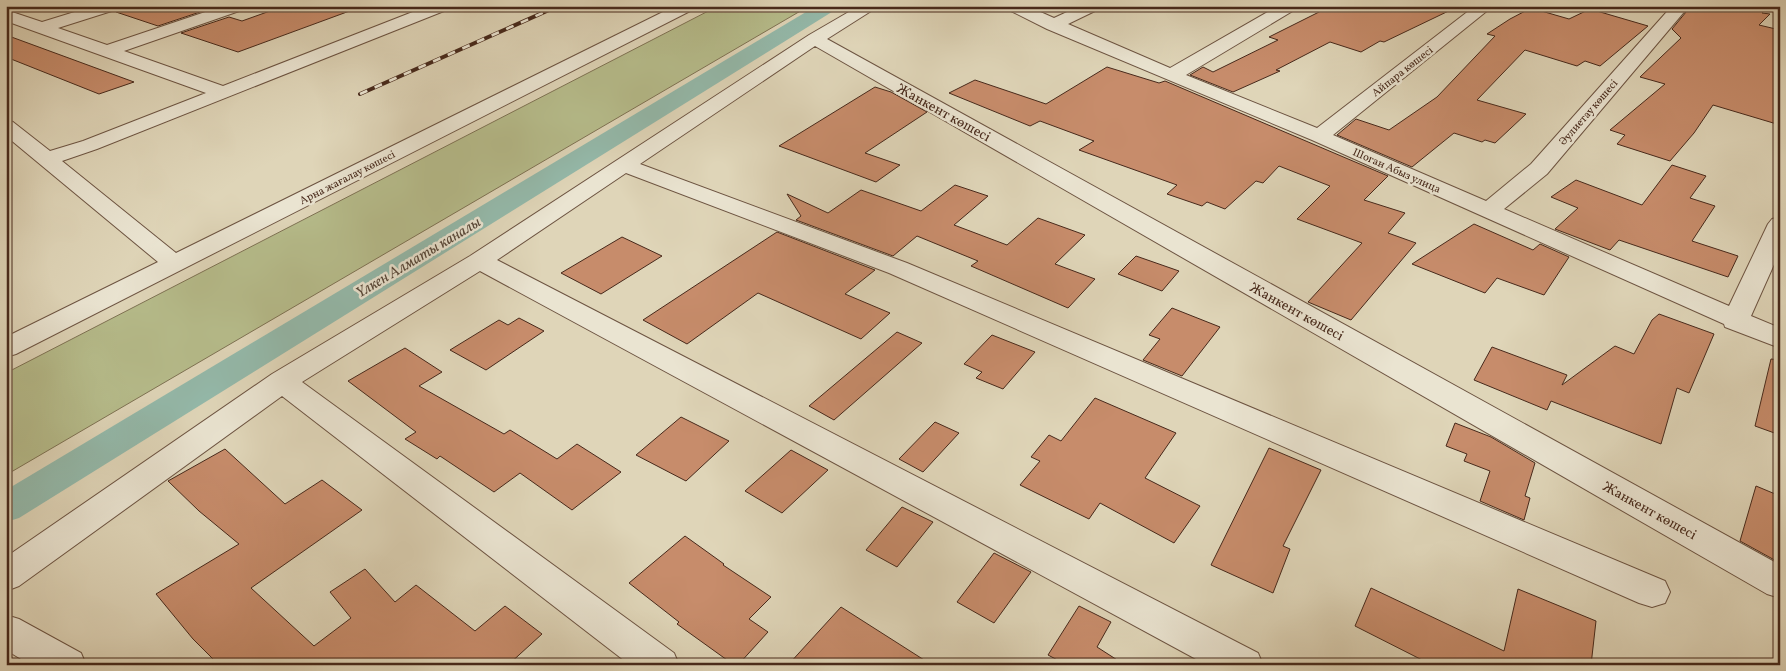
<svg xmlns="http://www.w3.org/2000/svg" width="1786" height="671" font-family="Vollkorn,serif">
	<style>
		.green { fill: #b6bc8b; stroke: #7e7253 }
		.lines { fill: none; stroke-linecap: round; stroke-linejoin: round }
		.canal { fill: #94b9aa; fill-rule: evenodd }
		.building { fill: #c78c6b; stroke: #47291b }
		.minor-casing { stroke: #6d5442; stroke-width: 2 }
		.minor { fill: #eae4d1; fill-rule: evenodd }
		.rail-casing { stroke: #47291b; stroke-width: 4 }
		.rail { stroke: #eae4d1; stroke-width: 2.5; stroke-dasharray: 8; stroke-linecap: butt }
		.labels { text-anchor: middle; stroke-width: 5; stroke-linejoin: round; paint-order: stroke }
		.far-street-label { font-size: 11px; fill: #47291b; stroke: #eae4d1 }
		.street-label { font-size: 14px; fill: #47291b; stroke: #eae4d1 }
		.water-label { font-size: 15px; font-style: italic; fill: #564638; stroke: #eae4d1 }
	</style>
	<rect width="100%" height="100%" fill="#dfd5b8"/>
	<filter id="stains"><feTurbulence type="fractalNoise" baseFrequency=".004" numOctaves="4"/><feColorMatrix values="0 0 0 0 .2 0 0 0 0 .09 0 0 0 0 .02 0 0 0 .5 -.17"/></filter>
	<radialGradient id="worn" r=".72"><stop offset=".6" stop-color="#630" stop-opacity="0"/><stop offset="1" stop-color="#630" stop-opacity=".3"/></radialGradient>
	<path class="green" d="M 718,6 L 809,6 L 6,475 L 6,373 Z"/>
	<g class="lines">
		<path class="canal" d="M 816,6 L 838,6 L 835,10 L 19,518 L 6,522 L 6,490 Z"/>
	</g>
	<path class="building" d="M 122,6 L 196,6 L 206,10 L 158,26 L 116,12 Z
		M 284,6 L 354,6 L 355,9 L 238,52 L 181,33 L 229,17 L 242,21 Z
		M 1331,6 L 1370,6 L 1381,9 L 1387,6 L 1459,6 L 1384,42 L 1380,41 L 1361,52 L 1330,42 L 1276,70 L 1280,71 L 1233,92 L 1190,75 L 1203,67 L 1213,72 L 1278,40 L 1269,37 Z
		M 1691,6 L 1715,10 L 1720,6 L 1770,6 L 1762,13 L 1770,14 L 1759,25 L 1780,30 L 1780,125 L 1713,105 L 1694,133 L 1670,161 L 1617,144 L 1625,135 L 1610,130 L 1665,84 L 1640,77 L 1681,38 L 1672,29 Z
		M 1531,8 L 1569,19 L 1590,9 L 1648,26 L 1600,66 L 1585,61 L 1577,66 L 1525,50 L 1477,100 L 1526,114 L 1495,143 L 1485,140 L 1482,142 L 1454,133 L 1412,167 L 1337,135 L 1356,119 L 1389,130 L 1437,97 L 1495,36 L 1487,34 L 1510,19 Z
		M 6,35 L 134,82 L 99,94 L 6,57 Z
		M 1107,67 L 1159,83 L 1165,81 L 1388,176 L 1364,200 L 1405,213 L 1388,233 L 1416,243 L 1351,320 L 1308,302 L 1362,243 L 1297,219 L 1330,186 L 1279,166 L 1263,183 L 1256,181 L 1225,209 L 1207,202 L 1202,206 L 1167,194 L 1177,185 L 1079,150 L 1094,141 L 1040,121 L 1030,126 L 949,93 L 975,80 L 1046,104 Z
		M 875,87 L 891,92 L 927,112 L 865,153 L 900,165 L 876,182 L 779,146 Z
		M 1672,165 L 1706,176 L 1690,198 L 1715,206 L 1692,241 L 1738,256 L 1728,277 L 1619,240 L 1610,250 L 1555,229 L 1578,208 L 1551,197 L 1576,180 L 1642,205 Z
		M 955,185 L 988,196 L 954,225 L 1007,245 L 1038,218 L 1085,235 L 1055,264 L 1095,279 L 1068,308 L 971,266 L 978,261 L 917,236 L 893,256 L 796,220 L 801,216 L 787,194 L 828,213 L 861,190 L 921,211 Z
		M 1474,224 L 1533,250 L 1540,244 L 1569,257 L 1544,295 L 1497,278 L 1485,293 L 1412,264 Z
		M 777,232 L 875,270 L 845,294 L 890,313 L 861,339 L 758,293 L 687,344 L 643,320 Z
		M 622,237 L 662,256 L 601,294 L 561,273 Z
		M 1136,256 L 1179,271 L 1162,291 L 1118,274 Z
		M 1172,308 L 1220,327 L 1182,376 L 1143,360 L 1160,339 L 1149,335 Z
		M 1659,314 L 1714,334 L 1689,393 L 1677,388 L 1661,444 L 1551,401 L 1547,410 L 1474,380 L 1492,347 L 1567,375 L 1562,385 L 1615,346 L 1634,354 L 1652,320 Z
		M 519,318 L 544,331 L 486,370 L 450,350 L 499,320 L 508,325 Z
		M 897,332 L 922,343 L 834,420 L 809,406 Z
		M 992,335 L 1035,352 L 1003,389 L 976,378 L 982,372 L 964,364 Z
		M 405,348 L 442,372 L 419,386 L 504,434 L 510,430 L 557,459 L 577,444 L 621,472 L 572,510 L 520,473 L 494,492 L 440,456 L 437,459 L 405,439 L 416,432 L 348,381 Z
		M 1771,359 L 1780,360 L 1780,435 L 1755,426 Z
		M 1095,398 L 1176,433 L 1145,478 L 1200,506 L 1174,543 L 1100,503 L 1089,519 L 1020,485 L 1040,461 L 1031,457 L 1049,435 L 1061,441 Z
		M 681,417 L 729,441 L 686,481 L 636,455 Z
		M 935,422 L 959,433 L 923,472 L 899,459 Z
		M 1455,423 L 1491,437 L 1535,463 L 1525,496 L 1530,498 L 1524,520 L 1480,501 L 1490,471 L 1464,461 L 1467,454 L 1446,446 Z
		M 1269,448 L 1321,470 L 1283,546 L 1290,549 L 1273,593 L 1211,565 Z
		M 225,449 L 285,504 L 322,480 L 362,510 L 251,588 L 314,646 L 351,618 L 330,592 L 365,569 L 395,602 L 416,585 L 475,631 L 505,606 L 542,634 L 508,665 L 219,665 L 193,639 L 156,594 L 239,544 L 199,511 L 168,481 Z
		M 791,450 L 828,470 L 782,513 L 745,491 Z
		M 1756,486 L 1780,496 L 1780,563 L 1740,541 Z
		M 902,507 L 933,522 L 897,567 L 866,550 Z
		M 685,536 L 724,564 L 723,565 L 771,597 L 749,619 L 768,632 L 738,665 L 734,665 L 677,624 L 679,622 L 629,583 Z
		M 994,553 L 1031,572 L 994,623 L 957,602 Z
		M 1371,588 L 1504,651 L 1518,589 L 1596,621 L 1591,665 L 1432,665 L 1355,626 Z
		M 1079,606 L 1111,622 L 1097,647 L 1125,665 L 1067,665 L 1048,655 Z
		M 841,607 L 932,665 L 788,665 Z"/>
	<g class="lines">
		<defs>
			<path id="minor" d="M 94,6 L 120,6 L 118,9 L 58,28 L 107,45 L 223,6 L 247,6 L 245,9 L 124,51 L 223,86 L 428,6 L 451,6 L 449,9 L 97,149 L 62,161 L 176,253 L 675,6 L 696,6 L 694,9 L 16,354 L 6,357 L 6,337 L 158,262 L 6,136 L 6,120 L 13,122 L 50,151 L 83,141 L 206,93 L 6,21 L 6,10 L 42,22 Z
				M 859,6 L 879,6 L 827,39 L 1780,565 L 1780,598 L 1767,594 L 815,46 L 640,164 L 907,263 L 1665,581 L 1670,592 L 1665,603 L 1652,607 L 1639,603 L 889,273 L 626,173 L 497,260 L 1258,653 L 1263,665 L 1207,665 L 480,271 L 302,382 L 674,653 L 679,665 L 630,665 L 282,396 L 19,586 L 6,591 L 6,557 L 272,374 L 470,256 L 809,35 Z
				M 1005,6 L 1027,6 L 1054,18 L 1080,6 L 1101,6 L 1099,9 L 1068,24 L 1170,68 L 1278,6 L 1298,6 L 1296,9 L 1186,75 L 1317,128 L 1475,6 L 1493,6 L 1333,135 L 1486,201 L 1531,164 L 1672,6 L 1689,6 L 1547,174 L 1504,209 L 1729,306 L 1768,224 L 1772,219 L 1780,217 L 1780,251 L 1751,316 L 1780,328 L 1780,348 L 1725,327 L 1724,324 L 1312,140 L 1047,29 L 1007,9 Z
				M 6,615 L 19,619 L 81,653 L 86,665 L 31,665 L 6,650 Z"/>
		</defs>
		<use href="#minor" class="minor-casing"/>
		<use href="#minor" class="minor"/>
		<defs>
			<path id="rail" d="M 360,94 L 558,6"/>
		</defs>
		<use href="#rail" class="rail-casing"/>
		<use href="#rail" class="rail"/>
	</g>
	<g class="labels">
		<g class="far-street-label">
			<text transform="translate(1402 71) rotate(-38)" y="4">Айпара көшесі</text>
			<text transform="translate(1588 112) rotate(-49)" y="4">Әулиетау көшесі</text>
			<text transform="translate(1397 170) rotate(24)" y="4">Шоган Абыз улица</text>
			<text transform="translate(347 177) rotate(-27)" y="4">Арна жағалау көшесі</text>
		</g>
		<g class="street-label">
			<text transform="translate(944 112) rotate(29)" y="5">Жанкент көшесі</text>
			<text transform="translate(1297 311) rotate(29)" y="5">Жанкент көшесі</text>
			<text transform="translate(1650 510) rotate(29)" y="5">Жанкент көшесі</text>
		</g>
		<g class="water-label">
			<text transform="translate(418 257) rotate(-31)" y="5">Үлкен Алматы каналы</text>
		</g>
	</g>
	<rect width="1786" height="671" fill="none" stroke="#dfd5b8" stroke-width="25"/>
	<rect x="8" y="8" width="1771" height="656" fill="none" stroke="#47291b" stroke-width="2.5"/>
	<rect x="12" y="12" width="1761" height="646" fill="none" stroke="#47291b"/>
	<rect width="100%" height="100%" filter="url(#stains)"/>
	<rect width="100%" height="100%" fill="url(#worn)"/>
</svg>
